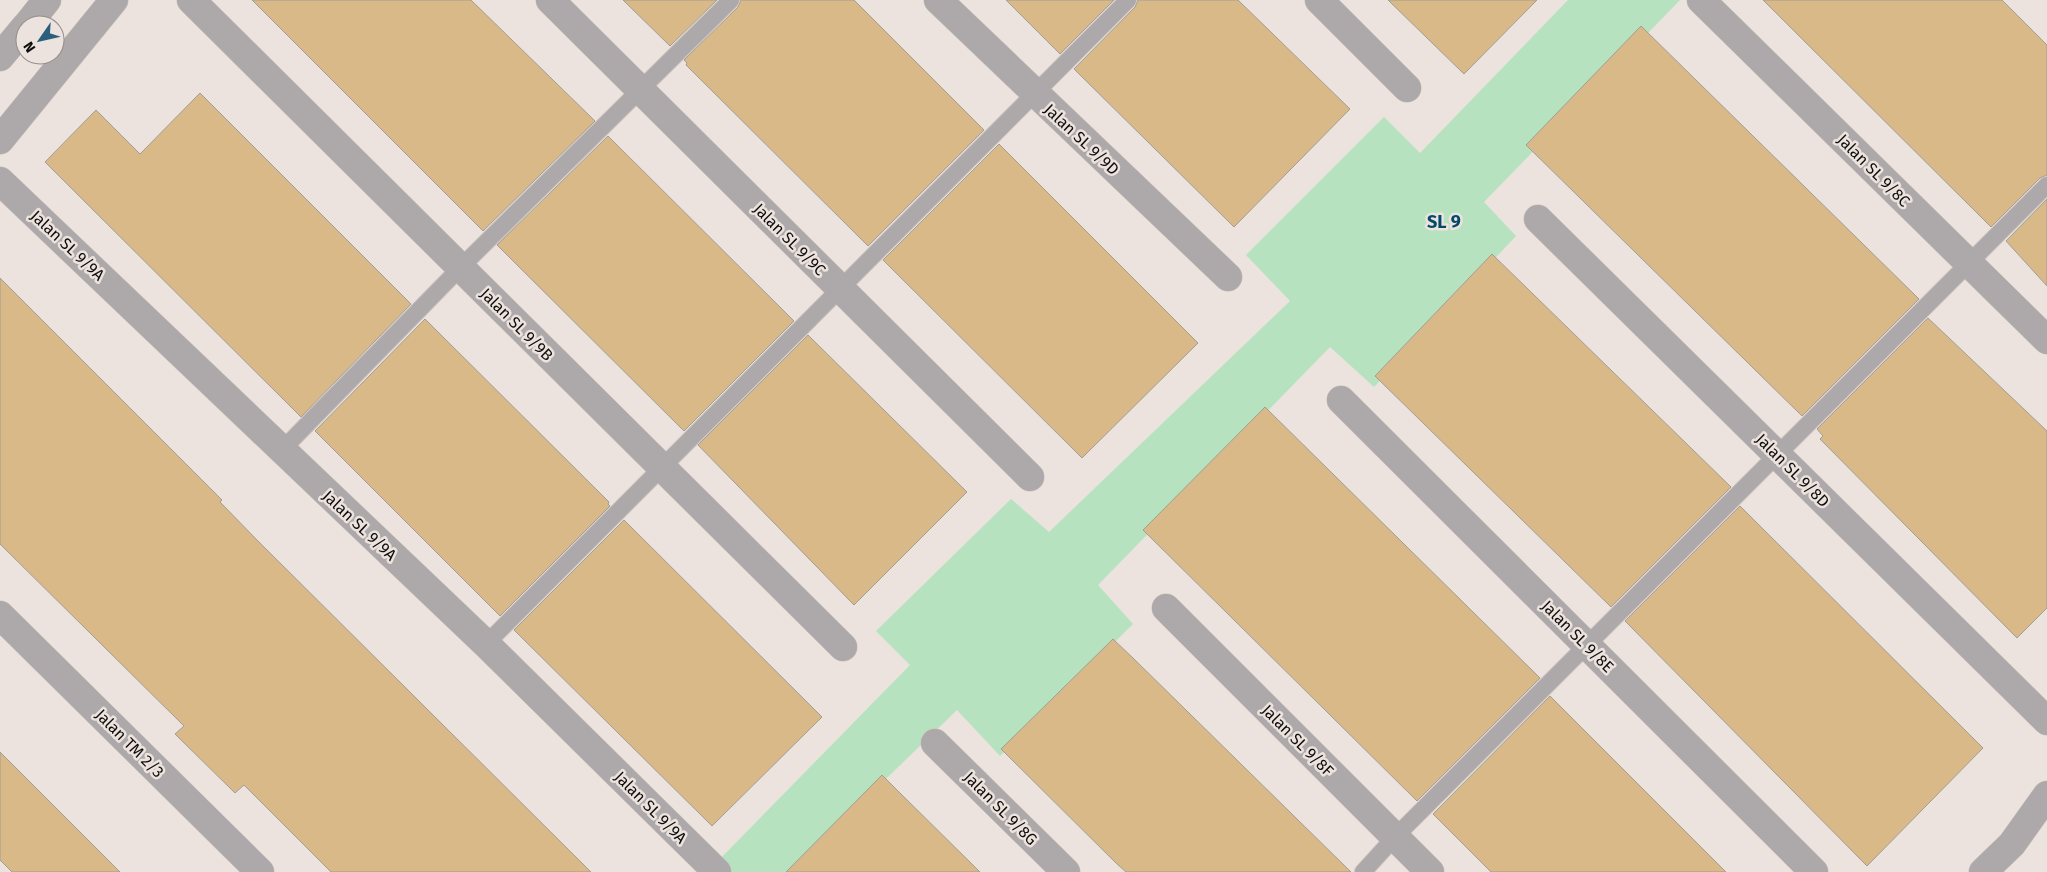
<svg xmlns="http://www.w3.org/2000/svg" width="2047" height="872" font-family="'Fira Sans',sans-serif">
	<style>
		.green { fill: #b6e2bf }
		.building { fill: #d9b988; stroke: #a29d95 }
		.lines { fill: none; stroke-linecap: round; stroke-linejoin: round }
		.service-casing { stroke: #c9c1bc; stroke-width: 18 }
		.minor-casing { stroke: #c9c1bc; stroke-width: 29 }
		.tertiary-casing { stroke: #c9c1bc; stroke-width: 29 }
		.service { stroke: #ada8a9; stroke-width: 16 }
		.minor { stroke: #ada8a9; stroke-width: 28 }
		.tertiary { stroke: #ada8a9; stroke-width: 28 }
		.labels { text-anchor: middle; stroke-width: 5; stroke-linejoin: round; paint-order: stroke }
		.street-label { font-size: 16px; fill: #0f0d0b; stroke: #ece3de }
		.neighbourhood-label { font-size: 18px; font-weight: bold; fill: #044968; stroke: #ece3de }
	</style>
	<rect width="100%" height="100%" fill="#ece3de"/>
	<path class="green" d="M 1568,0 L 1680,0 L 1484,202 L 1516,236 L 1374,387 L 1330,347 L 1098,585 L 1133,624 L 1000,756 L 957,710 L 790,872 L 724,872 L 716,863 L 910,665 L 876,631 L 1011,499 L 1049,532 L 1290,301 L 1246,255 L 1384,117 L 1420,153 Z"/>
	<path class="building" d="M 252,0 L 471,0 L 595,121 L 483,231 Z
		M 623,0 L 717,0 L 670,46 Z
		M 741,0 L 854,0 L 984,130 L 868,246 L 686,65 L 687,63 L 684,60 L 738,7 Z
		M 1006,0 L 1114,0 L 1060,54 Z
		M 1138,0 L 1238,0 L 1350,109 L 1234,227 L 1074,69 L 1135,7 Z
		M 1388,0 L 1537,0 L 1464,74 Z
		M 1763,0 L 2002,0 L 2047,45 L 2047,175 L 2040,178 L 1991,227 Z
		M 1641,26 L 1919,299 L 1802,416 L 1526,145 Z
		M 200,93 L 411,304 L 301,417 L 45,162 L 96,110 L 140,154 Z
		M 608,136 L 794,321 L 684,431 L 497,245 Z
		M 999,144 L 1198,343 L 1082,458 L 883,260 Z
		M 2047,199 L 2047,286 L 2006,241 Z
		M 1492,254 L 1731,487 L 1611,607 L 1375,376 Z
		M 0,278 L 222,500 L 220,502 L 257,540 L 591,872 L 331,872 L 244,785 L 235,793 L 175,734 L 184,726 L 0,544 Z
		M 1928,318 L 2047,431 L 2047,608 L 2017,638 L 1820,439 L 1823,436 L 1817,429 Z
		M 425,319 L 609,502 L 608,504 L 610,506 L 500,616 L 315,431 Z
		M 808,335 L 967,492 L 854,605 L 698,445 Z
		M 1265,407 L 1540,678 L 1417,801 L 1143,530 Z
		M 1740,506 L 1983,748 L 1867,866 L 1625,621 Z
		M 624,520 L 822,717 L 712,826 L 514,630 Z
		M 1113,639 L 1133,658 L 1351,872 L 1126,872 L 1117,864 L 1001,749 Z
		M 1550,696 L 1726,872 L 1491,872 L 1433,814 Z
		M 0,752 L 120,872 L 12,872 L 0,860 Z
		M 882,775 L 900,793 L 980,872 L 786,872 Z"/>
	<g class="lines">
		<defs>
			<path id="service" d="M 281,451 L 460,268 L 731,0
				M 486,644 L 1128,0
				M 1363,872 L 1395,837 L 2047,185"/>
			<path id="minor" d="M 191,0 L 843,647
				M 550,0 L 1030,477
				M 938,0 L 1228,277
				M 1319,0 L 1407,88
				M 1701,0 L 2047,340
				M 0,140 L 114,0
				M 0,181 L 486,644 L 717,872
				M 1538,219 L 2047,721
				M 1341,400 L 1814,872
				M 1166,608 L 1430,872
				M 0,615 L 260,872
				M 935,743 L 1066,872
				M 1983,872 L 2012,844 L 2047,795"/>
			<path id="tertiary" d="M 27,25 L 47,0
				M 0,57 L 25,27"/>
		</defs>
		<use href="#service" class="service-casing"/>
		<use href="#minor" class="minor-casing"/>
		<use href="#tertiary" class="tertiary-casing"/>
		<use href="#service" class="service"/>
		<use href="#minor" class="minor"/>
		<use href="#tertiary" class="tertiary"/>
	</g>
	<g class="labels">
		<g class="street-label">
			<text transform="translate(1082 139) rotate(43)" y="6">Jalan SL 9/9D</text>
			<text transform="translate(1874 170) rotate(45)" y="6">Jalan SL 9/8C</text>
			<text transform="translate(790 239) rotate(45)" y="6">Jalan SL 9/9C</text>
			<text transform="translate(68 245) rotate(43)" y="6">Jalan SL 9/9A</text>
			<text transform="translate(517 324) rotate(45)" y="6">Jalan SL 9/9B</text>
			<text transform="translate(1793 470) rotate(45)" y="6">Jalan SL 9/8D</text>
			<text transform="translate(360 525) rotate(43)" y="6">Jalan SL 9/9A</text>
			<text transform="translate(1578 636) rotate(45)" y="6">Jalan SL 9/8E</text>
			<text transform="translate(1298 740) rotate(45)" y="6">Jalan SL 9/8F</text>
			<text transform="translate(130 743) rotate(45)" y="6">Jalan TM 2/3</text>
			<text transform="translate(651 807) rotate(45)" y="6">Jalan SL 9/9A</text>
			<text transform="translate(1001 808) rotate(45)" y="6">Jalan SL 9/8G</text>
		</g>
		<g class="neighbourhood-label">
			<text x="1444" y="228">SL 9</text>
		</g>
	</g>
	<g transform="translate(40 40) rotate(236)"><circle r="24" fill="#ece3de" stroke="#948d8a"/>
	<path d="M0-4L9 19L0 12L-9 19Z" fill="#2c5f7c"/>
	<text y="-8" font-size="14" font-weight="bold" text-anchor="middle" fill="#0f0d0b">N</text>
	</g>
</svg>
